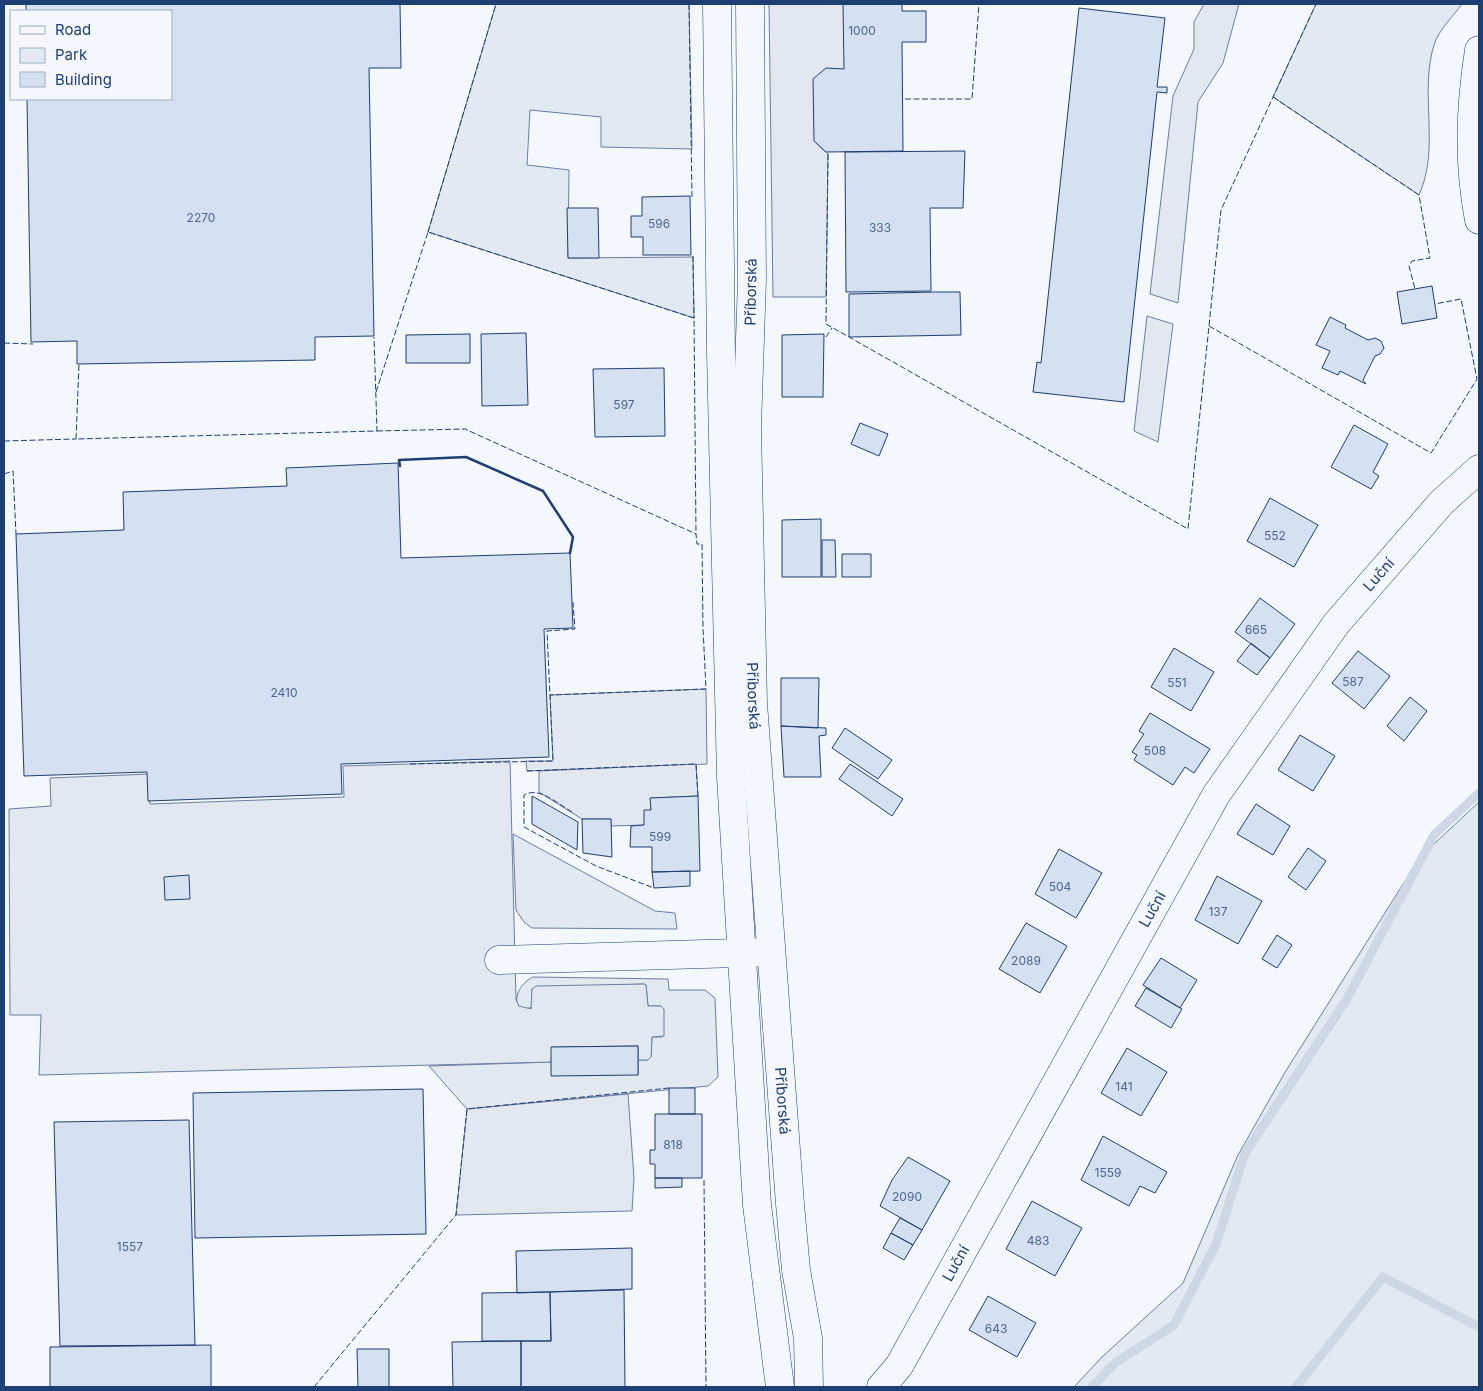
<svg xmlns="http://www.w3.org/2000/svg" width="1483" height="1391" font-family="Inter,sans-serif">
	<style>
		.green { fill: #e3e9f0; stroke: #687fa3 }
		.parking { fill: #e3e8f0; stroke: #687fa3 }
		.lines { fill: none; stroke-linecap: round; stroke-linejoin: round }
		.stream { stroke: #cfd7e4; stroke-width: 9 }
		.building { fill: #d5e0f0; stroke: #1d3f73 }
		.minor-casing { stroke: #1d3f73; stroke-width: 29 }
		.major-casing { stroke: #1d3f73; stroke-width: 29 }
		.minor { stroke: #f4f7fb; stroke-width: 28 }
		.major { stroke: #f4f7fb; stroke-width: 28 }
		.fence { stroke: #1d3f73; stroke-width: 1; stroke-dasharray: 6 2.5; stroke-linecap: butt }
		.wall { stroke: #1d3f73; stroke-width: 2.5 }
		.labels { text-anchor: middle; stroke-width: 4; stroke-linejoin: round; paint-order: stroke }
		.number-label { font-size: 12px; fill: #4b6792 }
		.street-label { font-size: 15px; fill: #1d3f73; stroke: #f4f7fb }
	</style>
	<rect width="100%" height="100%" fill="#f4f7fb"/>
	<path class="green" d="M 496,4 L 689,4 L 692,149 L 601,147 L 601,117 L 530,110 L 527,165 L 569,170 L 568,258 L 693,257 L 694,318 L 428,232 Z
		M 1316,4 L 1462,4 C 1454,15 1440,29 1435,42 C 1418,91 1441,147 1419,195 L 1273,97 Z
		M 706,689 L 707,764 L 527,771 L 526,761 L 553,761 L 550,695 Z
		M 1479,802 L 1479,1387 L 1074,1387 L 1102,1357 L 1183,1283 L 1238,1155 L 1284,1074 L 1420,857 Z
		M 513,834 L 655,911 L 675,913 L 677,929 L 532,928 L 524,922 L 516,910 Z
		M 533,977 L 668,979 L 669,990 L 705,990 L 715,998 L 718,1077 L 708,1086 L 467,1109 L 429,1066 L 552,1062 L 638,1075 L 638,1060 L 648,1060 L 651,1057 L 652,1037 L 662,1037 L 661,1006 L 648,1006 L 646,985 L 644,984 L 532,989 L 532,1007 C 510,1016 513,986 533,977 Z"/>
	<path class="parking" d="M 769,4 L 845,4 L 845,71 L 815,81 L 816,143 L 828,154 L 826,297 L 773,297 Z
		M 1204,4 L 1239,4 L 1223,63 L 1198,102 L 1178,303 L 1150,294 L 1173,96 L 1194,49 L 1194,22 Z
		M 1147,316 L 1173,324 L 1158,442 L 1134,431 Z
		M 510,761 L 516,1000 L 519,1006 L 531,1009 L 532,989 L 536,986 L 644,984 L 646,985 L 648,1006 L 661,1006 L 664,1009 L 664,1036 L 652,1037 L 651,1057 L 648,1060 L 638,1060 L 638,1046 L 552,1047 L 552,1062 L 39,1075 L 41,1015 L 10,1015 L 9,809 L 51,806 L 50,778 L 149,774 L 150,804 L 344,797 L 343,766 Z
		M 696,764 L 698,796 L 651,798 L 651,810 L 644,825 L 611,826 L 611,819 L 582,819 L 539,792 L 539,771 Z
		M 628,1094 L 634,1178 L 632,1211 L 456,1215 L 467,1109 Z"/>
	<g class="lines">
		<path class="stream" d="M 1092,1387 L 1115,1363 L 1174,1325 L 1216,1244 L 1245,1153 L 1347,999 L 1434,835 L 1479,793
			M 1296,1387 L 1383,1277 L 1479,1327"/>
	</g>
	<path class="building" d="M 26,4 L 400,4 L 401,68 L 369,68 L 374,336 L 315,337 L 315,360 L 77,364 L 77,341 L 31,342 L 27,99 L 171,99 L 171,11 L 26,11 Z
		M 843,4 L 902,4 L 902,11 L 926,11 L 926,42 L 902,42 L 903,151 L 826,152 L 814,141 L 813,79 L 826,68 L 844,69 Z
		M 1079,8 L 1165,18 L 1157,87 L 1167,87 L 1167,93 L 1157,92 L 1124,402 L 1033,392 L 1037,362 L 1041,363 Z
		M 965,151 L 963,208 L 930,208 L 931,291 L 846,292 L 845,152 Z
		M 690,196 L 691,255 L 643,255 L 643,237 L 631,237 L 631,216 L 642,216 L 642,197 Z
		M 567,208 L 598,208 L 599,258 L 568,258 Z
		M 1432,286 L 1437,318 L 1402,324 L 1397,292 Z
		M 934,292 L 960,292 L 961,335 L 849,337 L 849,294 Z
		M 1330,317 L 1346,325 L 1345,328 L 1368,340 L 1375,338 L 1381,341 L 1384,348 L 1380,354 L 1375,356 L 1363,380 L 1366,384 L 1340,371 L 1338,375 L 1322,368 L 1330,351 L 1316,345 Z
		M 526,333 L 528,405 L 482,406 L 481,334 Z
		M 470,334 L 470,363 L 406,363 L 406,335 Z
		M 824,334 L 823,397 L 782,397 L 782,335 Z
		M 664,368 L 665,436 L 595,437 L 593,369 Z
		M 860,423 L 888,434 L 879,456 L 851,444 Z
		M 1354,425 L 1388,444 L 1373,472 L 1379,476 L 1371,489 L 1331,467 Z
		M 398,463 L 401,558 L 570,553 L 573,628 L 544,629 L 549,757 L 341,764 L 342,794 L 148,801 L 147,772 L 24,776 L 16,534 L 124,530 L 123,492 L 287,486 L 286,468 Z
		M 1270,498 L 1318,525 L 1294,567 L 1247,541 Z
		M 821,519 L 821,577 L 782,577 L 782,520 Z
		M 822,540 L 835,540 L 836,577 L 822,577 Z
		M 842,554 L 871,554 L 871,577 L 842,577 Z
		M 1260,598 L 1295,624 L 1270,658 L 1235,632 Z
		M 1251,643 L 1270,658 L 1257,675 L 1237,661 Z
		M 1174,648 L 1214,672 L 1191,711 L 1151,687 Z
		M 1358,651 L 1390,676 L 1364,709 L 1332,683 Z
		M 781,678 L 819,678 L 818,728 L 781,726 Z
		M 1410,697 L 1427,711 L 1404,741 L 1387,726 Z
		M 1150,713 L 1210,749 L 1194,773 L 1185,767 L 1173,785 L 1134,760 L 1137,755 L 1132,752 L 1144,734 L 1139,731 Z
		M 781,726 L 826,728 L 826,735 L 819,736 L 821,777 L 784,777 Z
		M 845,728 L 892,760 L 878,779 L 832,748 Z
		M 1300,735 L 1335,756 L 1313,791 L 1278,770 Z
		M 850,764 L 903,799 L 892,816 L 839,779 Z
		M 532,796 L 578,822 L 577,850 L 532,824 Z
		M 698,796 L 700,871 L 652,872 L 652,847 L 630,847 L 631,826 L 644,825 L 644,810 L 651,810 L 650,798 Z
		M 1256,804 L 1290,826 L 1273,855 L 1237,834 Z
		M 582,819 L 611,819 L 612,857 L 583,853 Z
		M 1308,848 L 1326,861 L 1306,890 L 1288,877 Z
		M 1059,849 L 1102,873 L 1076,918 L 1035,894 Z
		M 690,871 L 690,886 L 654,888 L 652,872 Z
		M 189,875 L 190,899 L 165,900 L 164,877 Z
		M 1217,876 L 1262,901 L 1238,944 L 1195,920 Z
		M 1026,923 L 1067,946 L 1040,993 L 999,969 Z
		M 1277,935 L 1292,945 L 1277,968 L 1262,959 Z
		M 1161,958 L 1197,980 L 1180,1008 L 1143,985 Z
		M 1146,988 L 1182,1009 L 1171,1028 L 1135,1006 Z
		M 638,1046 L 638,1075 L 551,1076 L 551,1047 Z
		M 1127,1048 L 1167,1072 L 1141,1116 L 1101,1093 Z
		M 669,1088 L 695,1088 L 695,1114 L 669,1114 Z
		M 423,1089 L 426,1234 L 195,1238 L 193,1093 Z
		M 655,1114 L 702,1114 L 702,1178 L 655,1178 L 655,1164 L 650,1164 L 650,1150 L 655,1150 Z
		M 189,1120 L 195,1345 L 60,1346 L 54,1122 Z
		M 1103,1136 L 1167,1172 L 1155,1193 L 1140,1186 L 1129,1206 L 1081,1180 Z
		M 908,1157 L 950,1181 L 922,1230 L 880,1206 L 892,1180 Z
		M 655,1178 L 682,1178 L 682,1187 L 655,1188 Z
		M 1032,1201 L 1082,1228 L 1055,1276 L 1006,1249 Z
		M 900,1218 L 922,1230 L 913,1245 L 891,1233 Z
		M 891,1233 L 913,1245 L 904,1260 L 883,1248 Z
		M 632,1248 L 632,1289 L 517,1293 L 516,1251 Z
		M 624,1290 L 625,1387 L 521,1387 L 521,1341 L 551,1341 L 550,1292 Z
		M 550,1292 L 551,1341 L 482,1341 L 482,1293 Z
		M 988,1296 L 1036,1323 L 1017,1357 L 969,1330 Z
		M 521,1341 L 521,1387 L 453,1387 L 452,1342 Z
		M 211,1345 L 211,1387 L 50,1387 L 50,1347 Z
		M 357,1349 L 389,1349 L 389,1387 L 358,1387 Z"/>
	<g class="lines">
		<defs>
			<g id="minor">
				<path d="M 1479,50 C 1470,109 1468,162 1479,220"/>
				<path d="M 499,960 L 770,952"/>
				<path id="s1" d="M 881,1387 L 899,1366 L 1216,795 L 1336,624 L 1442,502 L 1479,469"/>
			</g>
			<g id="major">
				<path d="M 717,4 L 721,354 L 731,777 L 757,1205 L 780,1387"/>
				<path id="s2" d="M 750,4 L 752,280 L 747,427 L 753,703 L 790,1204 L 796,1270 L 808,1338 L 809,1387"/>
			</g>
		</defs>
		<use href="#minor" class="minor-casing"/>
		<use href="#major" class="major-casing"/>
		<use href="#minor" class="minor"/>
		<use href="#major" class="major"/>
		<path class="fence" d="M 689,4 L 692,198
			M 1273,97 L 1419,195 L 1430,258 L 1412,261 L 1409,266 L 1415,289
			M 905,99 L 972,99 L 979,4
			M 828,154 L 826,324 L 1188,529 L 1221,210 L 1316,4
			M 428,232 L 496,4
			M 693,256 L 694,318
			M 1209,326 L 1431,453 L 1477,379 L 1461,299 L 1435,304
			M 826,337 L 832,328
			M 4,343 L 33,344
			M 79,365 L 76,439 L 377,431 L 374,337
			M 376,392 L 428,232 L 694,318 L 696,534
			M 377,431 L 465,429 L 696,534 L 697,544 L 702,544 L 703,628 L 706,689 L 550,695
			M 4,441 L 76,439
			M 4,474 L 13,471 L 16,534
			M 410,764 L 553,761 L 547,631 L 575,629 L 573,602
			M 527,771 L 696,764 L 698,796
			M 572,812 C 558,804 539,786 524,795 L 524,827 L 596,866 L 654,888
			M 704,1180 L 706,1387
			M 314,1387 L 456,1215 L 467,1109 L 669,1088"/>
		<path class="wall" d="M 400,466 L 399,460 L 466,457 L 543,491 L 573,537 L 570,553"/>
	</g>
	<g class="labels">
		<g class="number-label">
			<text x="862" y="35">1000</text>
			<text x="201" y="222">2270</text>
			<text x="659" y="228">596</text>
			<text x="880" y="232">333</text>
			<text x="624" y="409">597</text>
			<text x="1275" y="540">552</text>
			<text x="1256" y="634">665</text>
			<text x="1353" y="686">587</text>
			<text x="1177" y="687">551</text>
			<text x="284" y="697">2410</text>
			<text x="1155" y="755">508</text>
			<text x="660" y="841">599</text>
			<text x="1060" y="891">504</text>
			<text x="1218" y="916">137</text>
			<text x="1026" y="965">2089</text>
			<text x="1124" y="1091">141</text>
			<text x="673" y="1149">818</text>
			<text x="1108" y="1177">1559</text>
			<text x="907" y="1201">2090</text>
			<text x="1038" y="1245">483</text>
			<text x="130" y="1251">1557</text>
			<text x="996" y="1333">643</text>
		</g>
		<g class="street-label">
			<text transform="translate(751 292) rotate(-89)" y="5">Příborská</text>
			<text dy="5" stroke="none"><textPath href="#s1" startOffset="955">Luční</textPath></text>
			<text dy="5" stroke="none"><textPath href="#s2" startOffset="692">Příborská</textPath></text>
			<text dy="5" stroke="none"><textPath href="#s1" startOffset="550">Luční</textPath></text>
			<text dy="5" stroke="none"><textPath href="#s2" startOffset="1098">Příborská</textPath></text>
			<text dy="5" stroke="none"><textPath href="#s1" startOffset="145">Luční</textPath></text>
		</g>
	</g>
	<rect width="1483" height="1391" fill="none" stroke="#1d3f73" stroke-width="10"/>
	<rect x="10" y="10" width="162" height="90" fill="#f4f7fb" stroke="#9eadc5"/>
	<rect x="20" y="26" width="25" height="8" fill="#f4f7fb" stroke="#9eadc5"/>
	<text x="55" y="35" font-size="15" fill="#1d3f73">Road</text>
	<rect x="20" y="48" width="25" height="15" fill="#e3e9f0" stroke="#9eadc5"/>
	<text x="55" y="60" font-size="15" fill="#1d3f73">Park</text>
	<rect x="20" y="72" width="25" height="15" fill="#d5e0f0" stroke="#9eadc5"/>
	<text x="55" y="85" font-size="15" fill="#1d3f73">Building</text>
</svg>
